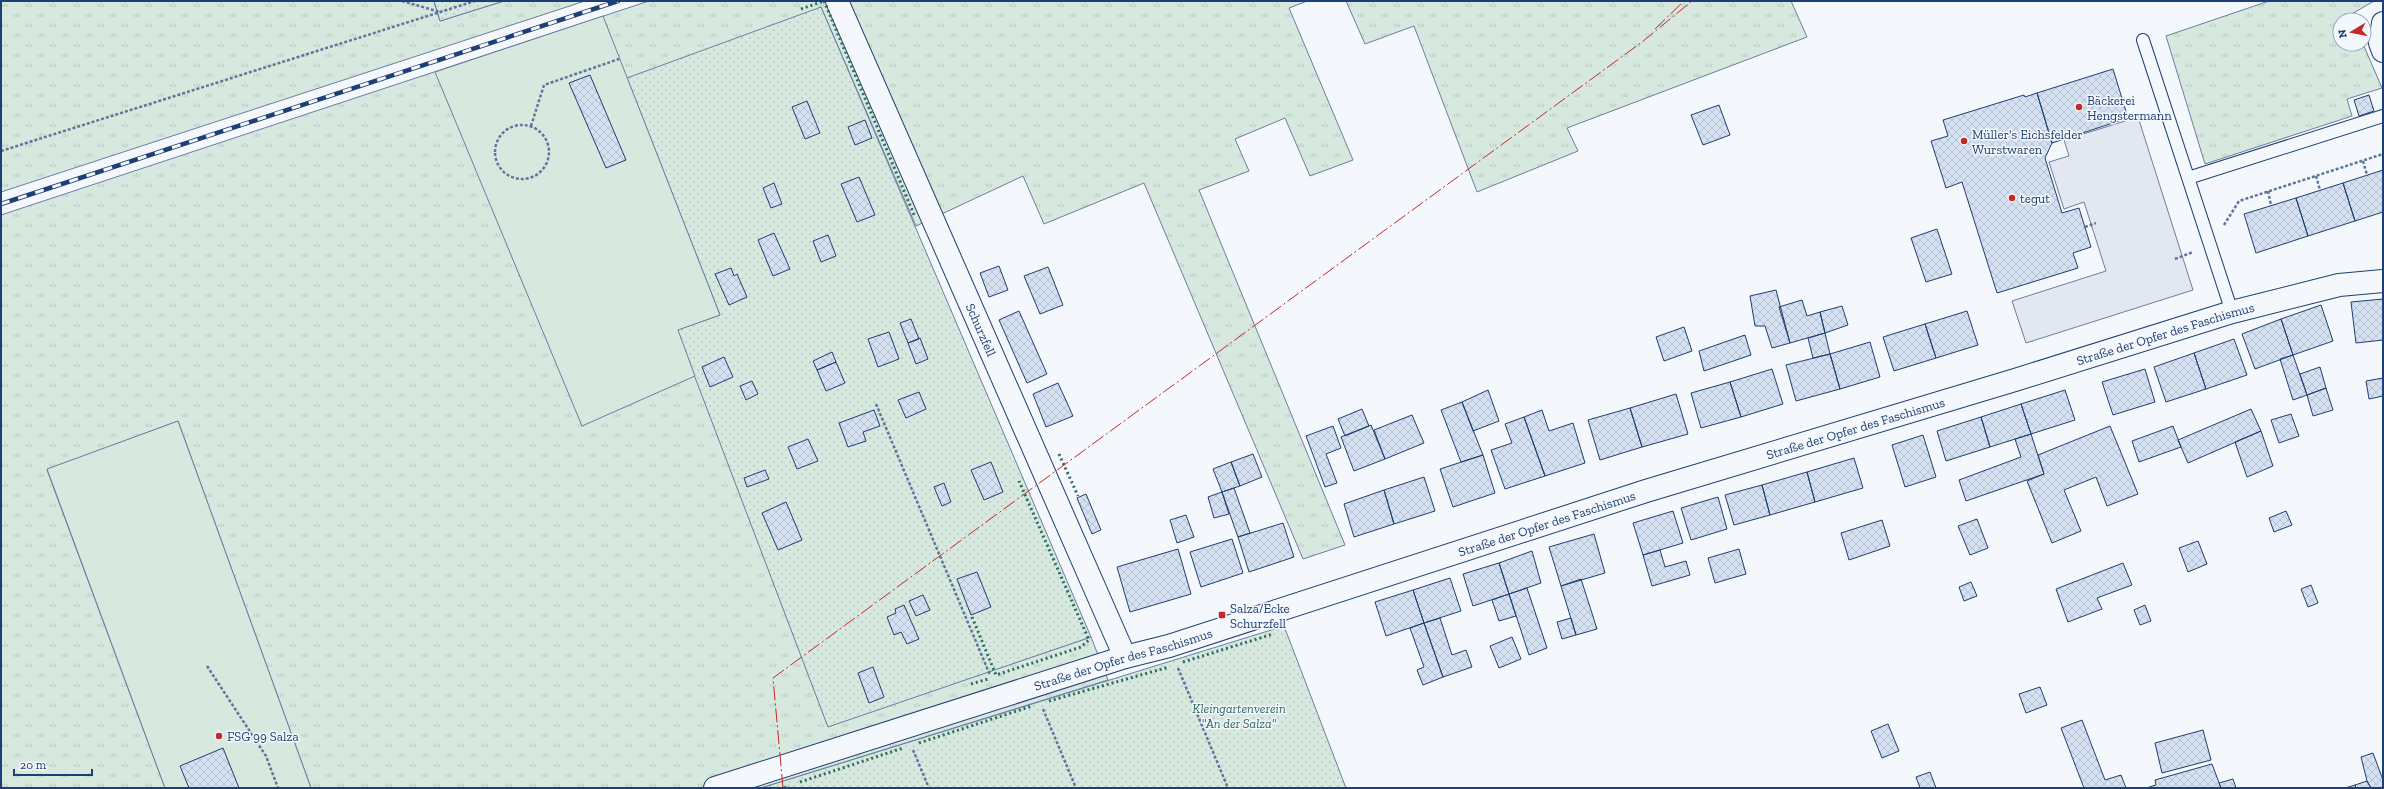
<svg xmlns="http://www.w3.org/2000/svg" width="2384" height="789" font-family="'Zilla Slab',serif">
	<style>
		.grass { fill: url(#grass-tufts); stroke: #687fa3 }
		.garden { fill: url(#garden-dots); stroke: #687fa3 }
		.pitch { fill: #d7e8df; stroke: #687fa3 }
		.parking { fill: #e3e8f0; stroke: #687fa3 }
		.building { fill: url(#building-cross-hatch); stroke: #1d3f73 }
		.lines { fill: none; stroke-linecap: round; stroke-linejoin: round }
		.lane-casing { stroke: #1d3f73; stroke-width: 14 }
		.street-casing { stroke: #1d3f73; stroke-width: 24 }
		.path { stroke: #5e769c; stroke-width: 2.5; stroke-dasharray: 3 2; stroke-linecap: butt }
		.lane { stroke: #f4f7fb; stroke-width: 12 }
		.street { stroke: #f4f7fb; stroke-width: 22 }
		.rail-casing { stroke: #1d3f73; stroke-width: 4.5 }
		.rail { stroke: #f4f7fb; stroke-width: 3; stroke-dasharray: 9; stroke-linecap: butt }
		.hedge { stroke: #2c6c60; stroke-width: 3; stroke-dasharray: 2 3; stroke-linecap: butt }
		.power { stroke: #c62828; stroke-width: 1; stroke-dasharray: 14 3 2 3; stroke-linecap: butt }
		.poi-dot { fill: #c62828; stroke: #f4f7fb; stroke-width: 1.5 }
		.labels { text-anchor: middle; stroke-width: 3; stroke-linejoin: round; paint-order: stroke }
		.poi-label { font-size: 13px; fill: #1d3f73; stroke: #f4f7fb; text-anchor: start }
		.street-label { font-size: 13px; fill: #1d3f73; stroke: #f4f7fb }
		.park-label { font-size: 13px; font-style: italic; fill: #2c6c60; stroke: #f4f7fb }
	</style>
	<defs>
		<pattern id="grass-tufts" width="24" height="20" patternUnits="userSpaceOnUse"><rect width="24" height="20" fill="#d7e8df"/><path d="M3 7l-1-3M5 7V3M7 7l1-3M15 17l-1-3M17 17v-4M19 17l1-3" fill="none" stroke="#b8c8c3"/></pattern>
		<pattern id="garden-dots" width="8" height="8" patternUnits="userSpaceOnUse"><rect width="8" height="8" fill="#d7e8df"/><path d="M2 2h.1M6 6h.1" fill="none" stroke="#b8c8c3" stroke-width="1.8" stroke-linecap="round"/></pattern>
		<pattern id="building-cross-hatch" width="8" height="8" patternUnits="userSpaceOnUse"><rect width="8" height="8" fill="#d5e0f0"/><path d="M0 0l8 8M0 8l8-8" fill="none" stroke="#b6c1d1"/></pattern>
	</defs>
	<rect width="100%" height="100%" fill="#f4f7fb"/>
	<path class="grass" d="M 1,1 L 434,1 L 440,21 L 504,1 L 585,1 L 1,192 Z
		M 649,1 L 1307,1 L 1289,8 L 1353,160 L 1310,176 L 1285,118 L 1235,139 L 1249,171 L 1199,190 L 1345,545 L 1303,559 L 1144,183 L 1044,224 L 1023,176 L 916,226 L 821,7 L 720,315 L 678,330 L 828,726 L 1091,637 L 1108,680 L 761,788 L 311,788 L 178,421 L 47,470 L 165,788 L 1,788 L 1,215 Z
		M 1346,1 L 1791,1 L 1807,37 L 1567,128 L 1578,151 L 1477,192 L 1414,26 L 1365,44 Z
		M 2269,1 L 2374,1 L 2350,15 L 2352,20 L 2340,20 L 2340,44 L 2363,44 L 2382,88 L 2347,99 L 2352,116 L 2205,164 L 2166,36 Z"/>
	<path class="garden" d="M 434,1 L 504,1 L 440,21 Z
		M 821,7 L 1091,637 L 828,727 L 677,330 L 720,315 L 627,78 Z
		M 1284,626 L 1346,788 L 761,788 Z"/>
	<path class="pitch" d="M 603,16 L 720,315 L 678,330 L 695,376 L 582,426 L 435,72 Z
		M 178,421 L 311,788 L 165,788 L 47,469 Z"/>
	<path class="parking" d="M 2138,117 L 2193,290 L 2026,343 L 2012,301 L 2106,271 L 2084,202 L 2064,209 L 2049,162 L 2069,156 L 2064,140 Z"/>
	<path class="building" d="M 2113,69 L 2128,118 L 2052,143 L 2037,93 Z
		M 590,75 L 626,160 L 606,168 L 569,83 Z
		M 2037,93 L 2052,143 L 2045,158 L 2062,213 L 2079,208 L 2091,247 L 2073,253 L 2078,268 L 1997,293 L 1962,182 L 1946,188 L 1931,141 L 1948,136 L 1943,120 L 2024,95 L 2025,97 Z
		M 2369,95 L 2374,111 L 2359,116 L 2354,100 Z
		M 807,101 L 820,133 L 805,139 L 792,107 Z
		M 1719,105 L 1730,135 L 1703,145 L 1691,115 Z
		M 865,120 L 872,138 L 855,145 L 848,127 Z
		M 2383,170 L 2383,212 L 2355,221 L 2343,183 Z
		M 859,177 L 875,215 L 857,222 L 841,184 Z
		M 774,183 L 782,204 L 771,208 L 763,188 Z
		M 2343,183 L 2355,221 L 2308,236 L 2296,198 Z
		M 2296,198 L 2308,236 L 2256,253 L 2244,214 Z
		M 1937,229 L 1952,274 L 1926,282 L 1911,238 Z
		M 774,233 L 790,269 L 773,276 L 758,240 Z
		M 828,235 L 836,256 L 821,262 L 813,241 Z
		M 999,266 L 1008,290 L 989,297 L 980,273 Z
		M 1048,267 L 1063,305 L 1040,314 L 1024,276 Z
		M 731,268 L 734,276 L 737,274 L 747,297 L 729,305 L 715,274 Z
		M 1776,290 L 1790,343 L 1772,348 L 1765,326 L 1755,326 L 1750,296 Z
		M 2383,299 L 2383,340 L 2356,343 L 2351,302 Z
		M 1802,300 L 1807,316 L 1820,312 L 1825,333 L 1790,343 L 1779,307 Z
		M 2321,305 L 2333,341 L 2293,355 L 2281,319 Z
		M 1842,306 L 1848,325 L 1825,333 L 1820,312 Z
		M 1019,311 L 1047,374 L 1027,383 L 999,320 Z
		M 1967,311 L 1978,345 L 1936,358 L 1925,324 Z
		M 911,319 L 919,339 L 908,343 L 900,323 Z
		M 2281,319 L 2293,355 L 2255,369 L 2242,334 Z
		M 1925,324 L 1936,358 L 1894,371 L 1883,337 Z
		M 1684,327 L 1692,351 L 1664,361 L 1656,337 Z
		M 889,332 L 899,359 L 878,367 L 868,339 Z
		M 1825,333 L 1830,354 L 1813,358 L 1808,338 Z
		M 1745,335 L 1751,355 L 1704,371 L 1699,351 Z
		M 920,338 L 928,359 L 916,364 L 908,343 Z
		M 2234,339 L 2247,375 L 2206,389 L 2194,353 Z
		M 1870,342 L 1880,377 L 1840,389 L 1830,354 Z
		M 832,352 L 836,362 L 817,370 L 813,361 Z
		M 2194,353 L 2206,389 L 2166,402 L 2154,367 Z
		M 1830,354 L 1840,389 L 1796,401 L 1786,365 Z
		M 2293,355 L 2307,395 L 2293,400 L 2280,359 Z
		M 724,357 L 733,377 L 710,387 L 702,367 Z
		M 836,362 L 845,383 L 826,391 L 817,370 Z
		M 2320,367 L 2326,388 L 2307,395 L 2300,374 Z
		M 1772,369 L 1783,404 L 1741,417 L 1730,382 Z
		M 2145,369 L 2155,402 L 2113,415 L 2102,382 Z
		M 2383,378 L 2383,396 L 2369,399 L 2366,381 Z
		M 752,381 L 758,394 L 746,400 L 740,386 Z
		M 1730,382 L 1741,417 L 1701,428 L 1691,393 Z
		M 1058,383 L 1073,416 L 1046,427 L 1033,394 Z
		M 2326,388 L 2333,410 L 2313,416 L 2307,395 Z
		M 1488,390 L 1499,421 L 1473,431 L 1462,402 Z
		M 2065,390 L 2075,420 L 2031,434 L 2021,404 Z
		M 919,392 L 926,409 L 906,418 L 898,400 Z
		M 1676,394 L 1688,434 L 1642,447 L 1630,408 Z
		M 1462,402 L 1483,455 L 1461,462 L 1441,410 Z
		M 2021,404 L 2031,434 L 1990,447 L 1981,417 Z
		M 1630,408 L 1642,447 L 1600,460 L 1588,420 Z
		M 1362,409 L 1369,426 L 1345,436 L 1338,419 Z
		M 2251,409 L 2261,431 L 2188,463 L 2178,440 Z
		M 874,410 L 880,426 L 863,432 L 866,441 L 848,447 L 839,423 Z
		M 1542,410 L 1549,431 L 1573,423 L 1585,463 L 1545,476 L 1524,417 Z
		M 2291,414 L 2299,436 L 2279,443 L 2271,420 Z
		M 1412,415 L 1424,443 L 1385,459 L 1374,430 Z
		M 1524,417 L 1545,476 L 1505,489 L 1491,450 L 1512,443 L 1505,424 Z
		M 1981,417 L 1990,447 L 1946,461 L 1937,431 Z
		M 1371,425 L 1385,459 L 1354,471 L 1341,437 Z
		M 1333,426 L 1341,448 L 1326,454 L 1337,483 L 1325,487 L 1306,436 Z
		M 2110,426 L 2138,494 L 2107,506 L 2096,477 L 2064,490 L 2081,531 L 2052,543 L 2027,481 L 2044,474 L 2038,455 Z
		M 2173,426 L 2181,447 L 2139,462 L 2132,441 Z
		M 2261,431 L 2273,466 L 2247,477 L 2235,442 Z
		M 2031,434 L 2044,474 L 1966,501 L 1959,480 L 2021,457 L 2015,439 Z
		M 1923,435 L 1936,477 L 1905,487 L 1892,445 Z
		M 808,439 L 818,461 L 797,469 L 788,447 Z
		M 1253,454 L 1262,477 L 1240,486 L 1231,462 Z
		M 1483,455 L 1495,493 L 1453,507 L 1440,469 Z
		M 1854,458 L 1863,488 L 1815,502 L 1807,472 Z
		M 991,462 L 1003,492 L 984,500 L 971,470 Z
		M 1231,462 L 1240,486 L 1222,492 L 1213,469 Z
		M 765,470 L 769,479 L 747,487 L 744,478 Z
		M 1807,472 L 1815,502 L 1770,515 L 1762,485 Z
		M 1424,477 L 1435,511 L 1394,524 L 1384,490 Z
		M 944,483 L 951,502 L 942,506 L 934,487 Z
		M 1762,485 L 1770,515 L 1734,525 L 1725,495 Z
		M 1234,488 L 1250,533 L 1238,537 L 1222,492 Z
		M 1384,490 L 1394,524 L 1354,537 L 1344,504 Z
		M 1222,492 L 1229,514 L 1214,518 L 1208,497 Z
		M 1086,494 L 1101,530 L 1092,534 L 1077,498 Z
		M 1718,497 L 1727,529 L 1691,540 L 1681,508 Z
		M 786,502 L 802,540 L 778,550 L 762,513 Z
		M 1673,511 L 1683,543 L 1643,555 L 1633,523 Z
		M 2286,511 L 2292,525 L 2274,532 L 2269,518 Z
		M 1186,515 L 1194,537 L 1177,543 L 1170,520 Z
		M 1977,519 L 1988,548 L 1970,555 L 1958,526 Z
		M 1882,520 L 1890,546 L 1849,560 L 1841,533 Z
		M 1283,523 L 1294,557 L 1249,572 L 1238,537 Z
		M 1594,534 L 1605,573 L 1561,586 L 1549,547 Z
		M 1232,539 L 1243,573 L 1201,587 L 1190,552 Z
		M 2198,541 L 2207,564 L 2188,572 L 2179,548 Z
		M 1178,549 L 1191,594 L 1130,612 L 1117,567 Z
		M 1739,549 L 1746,574 L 1715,583 L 1708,558 Z
		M 1660,550 L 1665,567 L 1686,561 L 1690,575 L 1652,586 L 1643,555 Z
		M 1532,551 L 1541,583 L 1509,594 L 1499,563 Z
		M 1499,563 L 1509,594 L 1473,606 L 1463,574 Z
		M 2123,563 L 2132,585 L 2097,598 L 2102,609 L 2068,622 L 2056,589 Z
		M 977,572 L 991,607 L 971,615 L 957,579 Z
		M 1450,578 L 1461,611 L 1424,623 L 1413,590 Z
		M 1581,579 L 1597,629 L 1576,635 L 1561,586 Z
		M 1971,582 L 1977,596 L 1964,601 L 1959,587 Z
		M 2311,585 L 2318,603 L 2308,607 L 2301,589 Z
		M 1527,588 L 1547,648 L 1529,655 L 1509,594 Z
		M 1413,590 L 1424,623 L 1386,636 L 1375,602 Z
		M 1509,594 L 1516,616 L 1499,621 L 1492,600 Z
		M 923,595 L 930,610 L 916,616 L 909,601 Z
		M 904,605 L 919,639 L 907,644 L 901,632 L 894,635 L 887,617 L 896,613 L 895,609 Z
		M 2145,605 L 2151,621 L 2140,625 L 2134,610 Z
		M 1440,618 L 1452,655 L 1466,650 L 1472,667 L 1443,677 L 1424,623 Z
		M 1571,618 L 1576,635 L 1562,639 L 1557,622 Z
		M 1424,623 L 1443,677 L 1423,685 L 1417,670 L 1424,667 L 1410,628 Z
		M 1512,637 L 1521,659 L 1499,668 L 1490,646 Z
		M 873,667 L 884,697 L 869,703 L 858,673 Z
		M 2040,687 L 2047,705 L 2026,713 L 2019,694 Z
		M 2082,720 L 2105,780 L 2121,775 L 2126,788 L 2084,788 L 2061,728 Z
		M 1888,724 L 1899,751 L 1882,758 L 1871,731 Z
		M 2203,730 L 2211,760 L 2162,773 L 2155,743 Z
		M 223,748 L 239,788 L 189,788 L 180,766 Z
		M 2373,753 L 2383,780 L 2383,788 L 2371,788 L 2367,781 L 2361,757 Z
		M 2212,764 L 2221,788 L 2146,788 L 2156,785 L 2155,780 Z
		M 1930,772 L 1936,788 L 1920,788 L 1916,777 Z
		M 2233,779 L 2236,788 L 2221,788 L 2219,783 Z
		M 2367,781 L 2371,788 L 2356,788 L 2355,785 Z
		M 2355,785 L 2356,788 L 2345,788 Z"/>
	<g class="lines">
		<defs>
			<path id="lane" d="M 2143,40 L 2232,312
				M 2188,178 L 2383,116"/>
			<g id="street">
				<path id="s1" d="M 837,1 L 1125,657"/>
				<path d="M 2383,23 L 2380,43 L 2383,51"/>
				<path id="s2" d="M 715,788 L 1125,657 L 1169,646 L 1646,491 L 2015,380 L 2232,312 L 2339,285 L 2383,281"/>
			</g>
		</defs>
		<use href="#lane" class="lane-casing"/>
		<use href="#street" class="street-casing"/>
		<path class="path" d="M 402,1 L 440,12
			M495 152a27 27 0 1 1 54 0a27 27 0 1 1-54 0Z
			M 531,126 L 544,85 L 619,59
			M 1,151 L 475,1
			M 2363,161 L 2367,175
			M 2316,176 L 2320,190
			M 2268,191 L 2271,205
			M 2224,225 L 2239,201 L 2383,154
			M 2085,227 L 2096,223
			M 2175,259 L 2193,252
			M 876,404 L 990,675
			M 207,666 L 266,756 L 278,788
			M 1178,668 L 1228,788
			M 1043,709 L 1076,788
			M 913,750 L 929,788"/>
		<use href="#lane" class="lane"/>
		<use href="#street" class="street"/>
		<defs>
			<path id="rail" d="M 1,204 L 618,1"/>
		</defs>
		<use href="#rail" class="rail-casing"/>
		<use href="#rail" class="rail"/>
		<path class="hedge" d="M 824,1 L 915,217
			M 801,9 L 824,1
			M 1059,454 L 1078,496
			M 972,617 L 996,675 L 1081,647 L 1089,640 L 1019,481
			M 1183,662 L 1273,634
			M 971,684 L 988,679
			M 1049,701 L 1169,667
			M 919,743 L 1032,706
			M 800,782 L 903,748
			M 784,788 L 789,786"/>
		<path class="power" d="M 1655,29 L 1684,1
			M 783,788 L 773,678 L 1642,42 L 1692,1"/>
	</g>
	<g class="poi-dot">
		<circle cx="2079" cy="107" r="4"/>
		<circle cx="1964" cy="141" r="4"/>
		<circle cx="2012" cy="198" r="4"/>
		<rect x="1218" y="611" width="8" height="8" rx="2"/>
		<circle cx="219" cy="736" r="4"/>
	</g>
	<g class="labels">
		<g class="poi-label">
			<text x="2087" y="105">Bäckerei<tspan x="2087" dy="15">Hengstermann</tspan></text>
			<text x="1972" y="139">Müller's Eichsfelder<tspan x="1972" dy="15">Wurstwaren</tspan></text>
			<text x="2020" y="203">tegut</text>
			<text x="1230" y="613">Salza/Ecke<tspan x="1230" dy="15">Schurzfell</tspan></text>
			<text x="227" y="741">FSG 99 Salza</text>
		</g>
		<g class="street-label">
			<text dy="5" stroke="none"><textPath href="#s1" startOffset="359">Schurzfell</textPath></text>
			<text dy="5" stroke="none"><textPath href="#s2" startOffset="1520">Straße der Opfer des Faschismus</textPath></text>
			<text dy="5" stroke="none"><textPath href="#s2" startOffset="1196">Straße der Opfer des Faschismus</textPath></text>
			<text dy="5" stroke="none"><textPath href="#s2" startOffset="873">Straße der Opfer des Faschismus</textPath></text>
			<text dy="5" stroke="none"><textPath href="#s2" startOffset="428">Straße der Opfer des Faschismus</textPath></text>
		</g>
		<g class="park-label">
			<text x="1239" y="713">Kleingartenverein<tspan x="1239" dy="15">"An der Salza"</tspan></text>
		</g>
	</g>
	<rect width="2384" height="789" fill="none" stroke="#1d3f73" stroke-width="4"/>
	<g transform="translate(2352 32) rotate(260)"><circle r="19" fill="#f4f7fb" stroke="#9eadc5"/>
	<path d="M0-3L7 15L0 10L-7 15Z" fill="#c62828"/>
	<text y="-6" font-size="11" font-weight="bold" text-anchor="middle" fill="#1d3f73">N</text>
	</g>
	<path d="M14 769v6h78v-6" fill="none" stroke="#1d3f73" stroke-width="2"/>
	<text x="20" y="769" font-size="12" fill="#1d3f73" stroke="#f4f7fb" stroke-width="3" paint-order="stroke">20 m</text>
</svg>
